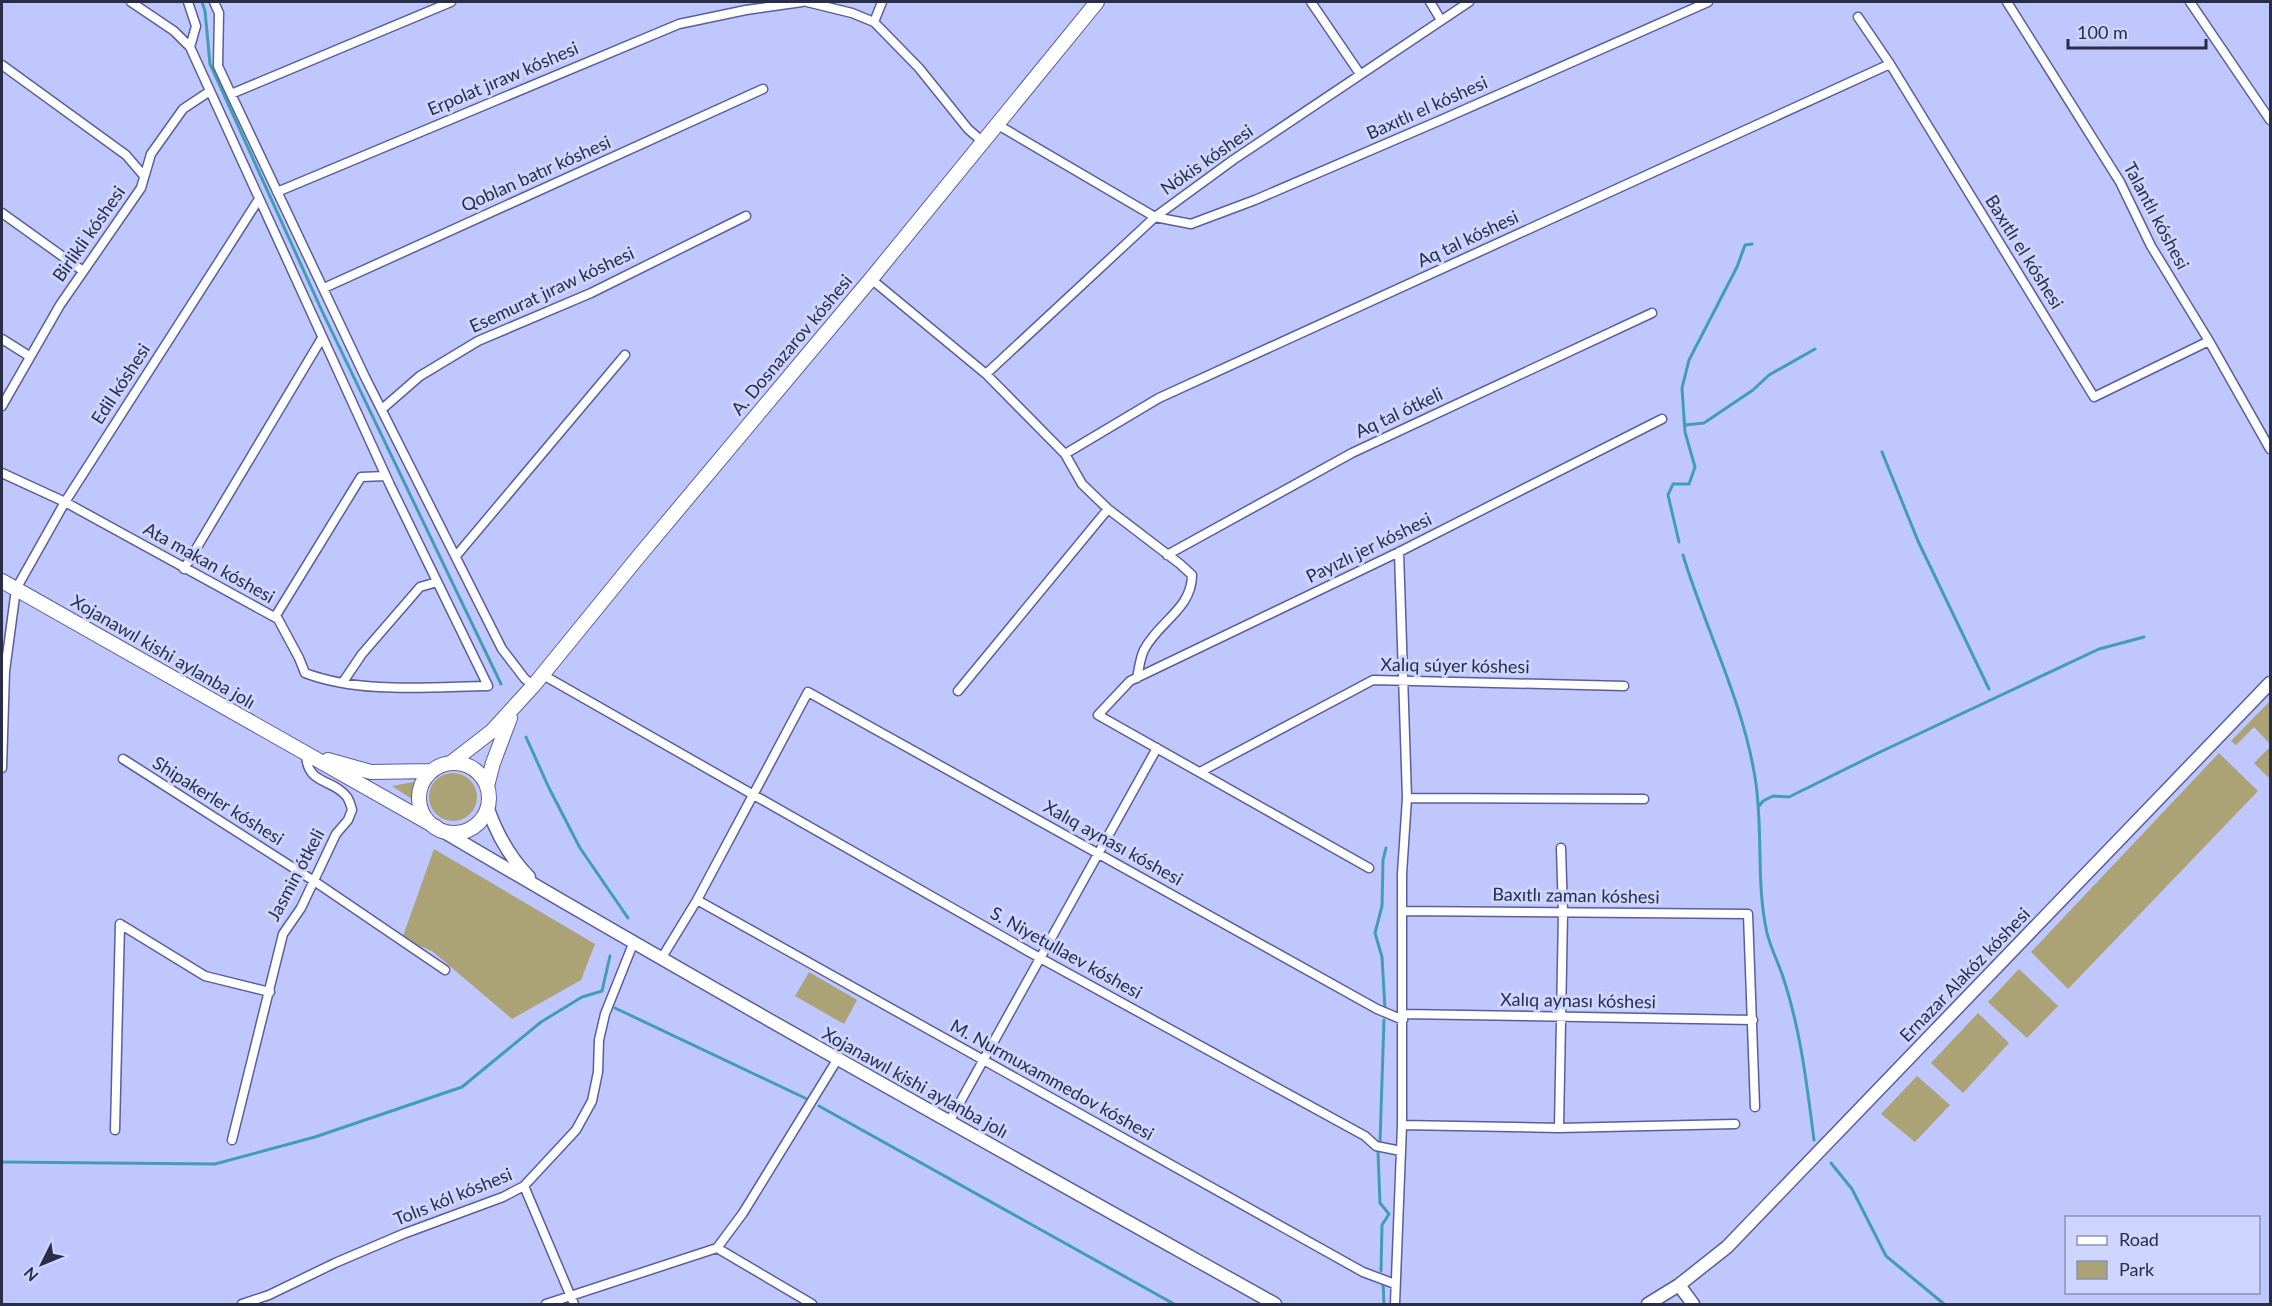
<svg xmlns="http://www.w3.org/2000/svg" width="2272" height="1306" font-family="Lato,sans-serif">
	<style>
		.green { fill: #aba276 }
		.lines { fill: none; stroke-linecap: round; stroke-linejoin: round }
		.stream { stroke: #419db5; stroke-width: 3 }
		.street-casing { stroke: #595f9b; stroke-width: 11 }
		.secondary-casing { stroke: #595f9b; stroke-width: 15 }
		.primary-casing { stroke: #595f9b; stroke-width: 16 }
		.street { stroke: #fff; stroke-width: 8 }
		.secondary { stroke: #fff; stroke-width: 12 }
		.primary { stroke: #fff; stroke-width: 14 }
		.labels { text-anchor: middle; stroke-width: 6; stroke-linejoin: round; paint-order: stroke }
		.street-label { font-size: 18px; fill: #2a2d47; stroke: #ced5fe }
	</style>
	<rect width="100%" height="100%" fill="#bfc7fd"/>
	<path class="green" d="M 2270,701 L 2270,744 L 2254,727 L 2236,745 L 2231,741 Z
		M 2270,747 L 2270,779 L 2254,763 Z
		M 2219,753 L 2258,791 L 2068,989 L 2031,952 Z
		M429 797a24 24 0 1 1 48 0a24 24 0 1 1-48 0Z
		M 419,781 L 416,791 L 418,803 L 392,786 Z
		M 434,849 L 595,944 L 581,980 L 512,1019 L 432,951 L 402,939 Z
		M 2019,969 L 2058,1006 L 2027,1038 L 1988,1002 Z
		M 809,972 L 857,1000 L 844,1024 L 795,996 Z
		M 1978,1013 L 2009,1043 L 1963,1093 L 1931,1063 Z
		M 1917,1076 L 1950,1105 L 1915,1142 L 1881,1114 Z"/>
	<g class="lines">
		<path class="stream" d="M 202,2 L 205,11 L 210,64 L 322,311 L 501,684
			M 1685,425 L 1704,423 L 1753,390 L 1769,375 L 1815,349
			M 1882,452 L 1918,541 L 1989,689
			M 1679,542 L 1668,495 L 1673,484 L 1689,484 L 1695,467 L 1685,432 L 1682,388 L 1689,360 L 1737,267 L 1745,245 L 1752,244
			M 1683,555 C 1706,631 1745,705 1756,784 C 1763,834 1756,884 1767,933 C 1771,949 1779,964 1784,980 C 1801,1032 1807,1086 1814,1140
			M 526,737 L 549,788 L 580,848 L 628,918
			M 1759,806 L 1763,801 L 1773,796 L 1789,797 L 1878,753 L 2099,649 L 2144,637
			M 615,1008 L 807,1099
			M 1385,1009 L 1382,957 L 1375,933 L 1382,906 L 1383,860 L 1386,848
			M 819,1106 L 1174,1304
			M 1380,1142 L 1384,1020
			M 1378,1152 L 1380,1203 L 1389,1214 L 1382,1225 L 1381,1271
			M 2,1162 L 215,1164 L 315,1137 L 462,1087 L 541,1022 L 582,997 L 602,991 L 610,956
			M 1831,1163 L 1852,1189 L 1886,1256 L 1944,1304
			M 1383,1283 L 1384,1304"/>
		<defs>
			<path id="street" d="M 131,2 L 174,31 L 190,47
				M 214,2 L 219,13 L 218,66 L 231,94 L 365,377 L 502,649 L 525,679 L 534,685
				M 807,2 L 852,13 L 874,22 L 919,68 L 968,129 L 983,142
				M 1311,2 L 1360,74
				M 1430,2 L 1441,20
				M 2007,2 L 2120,182 L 2151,246 L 2209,341 L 2270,449
				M 2190,2 L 2270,120
				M 1858,17 L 1890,64 L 2094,397 L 2209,341
				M 874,22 L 882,2
				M 2,65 L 126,155 L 144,176
				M 231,94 L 451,2
				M 998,125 L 1155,217 L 1191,224 L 1255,200 L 1441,120 L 1708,2
				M 277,192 L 679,24 L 746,10 L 802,2
				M 2,213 L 83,271
				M 871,279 L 986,374 L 1065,454 L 1082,484 L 1108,509 L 1180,564 L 1192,575 C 1192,609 1158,622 1144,650 C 1140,658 1139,669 1137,678
				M 324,288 L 763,89
				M 2,339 L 29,356
				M 986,374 L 1155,217 L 1233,160 L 1469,2
				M 2,406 L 60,305 L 141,188 L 151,154 L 183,109 L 210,91
				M 382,409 L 420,376 L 478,341 L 591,293 L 746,216
				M 1065,454 L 1159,398 L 1890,64
				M 2,473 L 65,502 L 278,619 L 299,658 L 305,673 C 360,694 430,687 488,686 L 390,485 L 190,47 L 196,26 L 188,2
				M 1167,555 L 1352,453 L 1652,313
				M 456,556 L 625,355
				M 184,569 L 322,338
				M 275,617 L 361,477 L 386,476
				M 543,675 L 1040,958 L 1365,1136 L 1376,1146 L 1401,1151
				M 343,682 L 362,654 L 420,587 L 437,582
				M 958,691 L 1108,509
				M 123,759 L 314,881 L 445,970
				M 2,768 L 5,671 L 16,589 L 65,502 L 259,199
				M 1200,772 L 1373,680 L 1624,686
				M 1407,798 L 1644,799
				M 1369,868 L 1098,715 L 1130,681 L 1399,552 L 1662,419
				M 697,900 L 1363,1272 L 1395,1284
				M 1403,911 L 1748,914 L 1755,1107
				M 120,924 L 205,976 L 270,992
				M 661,959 L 697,900 L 808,692 L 1377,1009 L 1403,1020
				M 1403,1014 L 1753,1020
				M 949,1122 L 1157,748
				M 1402,1125 L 1559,1128 L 1735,1124
				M 1559,1128 L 1563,913 L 1561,848
				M 115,1130 L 120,924
				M 232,1140 L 283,934 L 301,908 L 336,834 L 348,820 L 352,810 C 351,806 349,800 347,797 C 333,778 307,786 306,754
				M 524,1186 L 574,1304
				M 717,1248 L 743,1213 L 837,1060
				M 717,1248 L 812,1304
				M 242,1304 L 269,1295 L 335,1263 L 403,1234 L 503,1197 L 524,1186 L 576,1130 L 592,1101 L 598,1072 L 599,1040 L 605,1014 L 633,944
				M 546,1304 L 717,1248
				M 1395,1304 L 1402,1125 L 1402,874 L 1407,798 L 1399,552"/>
			<path id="secondary" d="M 488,809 C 497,834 510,858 529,877
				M 441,830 C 717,993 996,1148 1275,1304
				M 1679,1285 L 1693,1304
				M 1648,1304 L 1679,1285 L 1727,1247 L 2270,683"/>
			<path id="primary" d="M 2,581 L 436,827
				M 328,760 L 371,772 L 431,771
				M 452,762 L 492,731 L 534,685 L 639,556 L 871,279 L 1097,2
				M419 798a35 35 0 1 1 70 0a35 35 0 1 1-70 0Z
				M 487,786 L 493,763 L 510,718"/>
		</defs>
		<use href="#street" class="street-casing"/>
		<use href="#secondary" class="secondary-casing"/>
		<use href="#primary" class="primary-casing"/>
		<use href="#street" class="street"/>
		<use href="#secondary" class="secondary"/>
		<use href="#primary" class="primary"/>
	</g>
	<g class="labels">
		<g class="street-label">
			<text transform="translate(503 79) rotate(-23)" y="6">Erpolat jıraw kóshesi</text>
			<text transform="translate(1427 108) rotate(-24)" y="6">Baxıtlı el kóshesi</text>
			<text transform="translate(1207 160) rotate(-35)" y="6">Nókis kóshesi</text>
			<text transform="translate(536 174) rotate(-24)" y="6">Qoblan batır kóshesi</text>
			<text transform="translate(2156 216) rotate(62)" y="6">Talantlı kóshesi</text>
			<text transform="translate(89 234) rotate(-55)" y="6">Birlikli kóshesi</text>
			<text transform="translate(1468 239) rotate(-25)" y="6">Aq tal kóshesi</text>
			<text transform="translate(2024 252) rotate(58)" y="6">Baxıtlı el kóshesi</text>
			<text transform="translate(552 290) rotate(-25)" y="6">Esemurat jıraw kóshesi</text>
			<text transform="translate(792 345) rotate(-50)" y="6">A. Dosnazarov kóshesi</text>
			<text transform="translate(121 384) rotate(-57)" y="6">Edil kóshesi</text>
			<text transform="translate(1399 413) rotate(-25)" y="6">Aq tal ótkeli</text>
			<text transform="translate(1369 548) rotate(-26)" y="6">Payızlı jer kóshesi</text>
			<text transform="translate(209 563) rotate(29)" y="6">Ata makan kóshesi</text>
			<text transform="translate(163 652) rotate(30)" y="6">Xojanawıl kishi aylanba jolı</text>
			<text transform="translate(1455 666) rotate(1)" y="6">Xalıq súyer kóshesi</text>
			<text transform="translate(218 801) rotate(32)" y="6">Shipakerler kóshesi</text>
			<text transform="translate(1113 843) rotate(29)" y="6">Xalıq aynası kóshesi</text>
			<text transform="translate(296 875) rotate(-62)" y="6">Jasmin ótkeli</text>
			<text transform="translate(1576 896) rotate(1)" y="6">Baxıtlı zaman kóshesi</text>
			<text transform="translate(1066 953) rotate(29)" y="6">S. Niyetullaev kóshesi</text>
			<text transform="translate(1965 975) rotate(-46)" y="6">Ernazar Alakóz kóshesi</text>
			<text transform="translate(1578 1001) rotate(1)" y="6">Xalıq aynası kóshesi</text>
			<text transform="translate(1052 1080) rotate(29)" y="6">M. Nurmuxammedov kóshesi</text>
			<text transform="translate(915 1083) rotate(29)" y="6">Xojanawıl kishi aylanba jolı</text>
			<text transform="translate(453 1197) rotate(-22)" y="6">Tolıs kól kóshesi</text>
		</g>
	</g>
	<rect width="2272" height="1306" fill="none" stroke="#2a2d47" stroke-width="6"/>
	<rect x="2065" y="1216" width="195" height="78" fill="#ced5fe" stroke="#8c92b5" stroke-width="1.5"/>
	<rect x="2077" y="1236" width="30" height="9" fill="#ffffff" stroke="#8c92b5" stroke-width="1.5"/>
	<text x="2119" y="1246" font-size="18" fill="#2a2d47">Road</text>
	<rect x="2077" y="1261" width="30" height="18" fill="#aba276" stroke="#8c92b5" stroke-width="1.5"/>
	<text x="2119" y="1276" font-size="18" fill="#2a2d47">Park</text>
	<g transform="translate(42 1264) rotate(227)" stroke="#ced5fe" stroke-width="4.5" paint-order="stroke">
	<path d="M0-4.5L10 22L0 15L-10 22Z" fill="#2a2d47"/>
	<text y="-9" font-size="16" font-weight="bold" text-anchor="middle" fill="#2a2d47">N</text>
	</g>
	<path d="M2068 39v9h138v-9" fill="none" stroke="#2a2d47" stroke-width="3"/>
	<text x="2077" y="39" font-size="18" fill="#2a2d47" stroke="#ced5fe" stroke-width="4.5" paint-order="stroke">100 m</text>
</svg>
